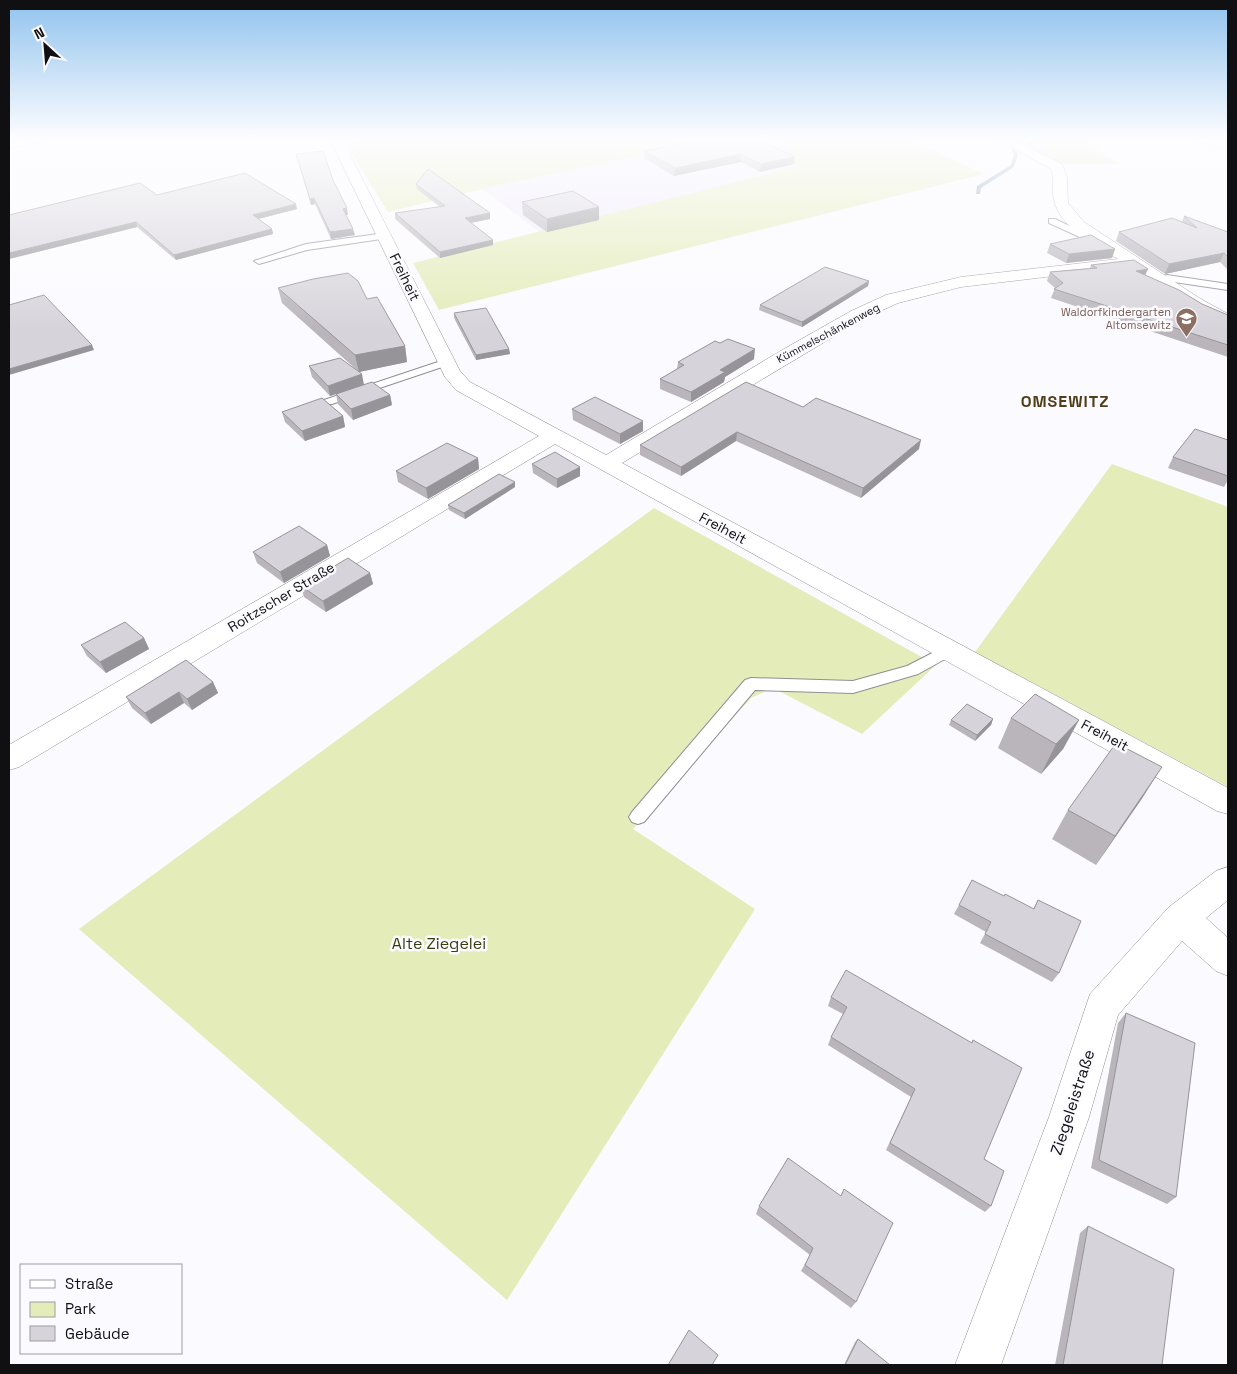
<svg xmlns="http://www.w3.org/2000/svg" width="1237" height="1374" font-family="'Space Grotesk',sans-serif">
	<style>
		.built { fill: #f0ebfa }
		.green { fill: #e4ecb9 }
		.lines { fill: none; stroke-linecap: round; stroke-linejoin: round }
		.stream { fill: #7f9cb3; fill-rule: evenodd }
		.service-casing { stroke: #908e95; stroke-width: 2 }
		.minor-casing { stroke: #908e95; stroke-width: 1 }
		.tertiary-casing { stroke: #908e95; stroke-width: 1 }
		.service { fill: #fff; fill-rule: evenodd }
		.minor { fill: #fff; fill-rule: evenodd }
		.tertiary { fill: #fff; fill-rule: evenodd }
		.wall { fill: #b9b5bb }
		.shaded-wall { fill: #969499 }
		.building { fill: #d7d3da; stroke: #969499 }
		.labels { text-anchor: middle; stroke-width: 5; stroke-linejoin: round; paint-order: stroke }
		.far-education-label { font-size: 11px; fill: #785e54; stroke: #fbfafe; text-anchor: end }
		.far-street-label { font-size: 11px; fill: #100f12; stroke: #fbfafe }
		.street-label { font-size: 14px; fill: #100f12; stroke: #fbfafe }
		.far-district-label { font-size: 16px; font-weight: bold; letter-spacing: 1px; fill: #4f3e17; stroke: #fbfafe }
		.near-park-label { font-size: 16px; fill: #393d11; stroke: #fbfafe }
		.near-street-label { font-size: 16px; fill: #100f12; stroke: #fbfafe }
	</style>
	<rect width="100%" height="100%" fill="#fbfafe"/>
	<path class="built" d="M 709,139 L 804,139 L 765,148 L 797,167 L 541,233 L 482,189 L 712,140 Z"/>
	<path class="green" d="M 372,139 L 709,139 L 713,140 L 482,189 L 388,212 L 346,144 Z
		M 804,139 L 908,139 L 984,174 L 439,310 L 413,263 L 796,167 L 764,148 Z
		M 1006,139 L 1082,139 L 1118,164 L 1062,164 Z
		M 1112,464 L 1228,507 L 1228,787 L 975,652 Z
		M 654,508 L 936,665 L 862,734 L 773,688 L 751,698 L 633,829 L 755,909 L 507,1300 L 79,929 Z"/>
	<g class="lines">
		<path class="stream" d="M 1023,139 L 1027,139 L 1032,142 L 1030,147 L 1028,147 L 1029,143 Z
			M 1014,147 L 1017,148 L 1015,150 L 1018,154 L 1014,167 L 981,188 L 980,194 L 976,194 L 977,186 L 1011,165 L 1014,154 L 1011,150 Z"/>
		<defs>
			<path id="service" d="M 1049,219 L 1055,219 L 1105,243 L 1097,245 L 1049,223 Z
				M 385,233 L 389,236 L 388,238 L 307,250 L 259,264 L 254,261 L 306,244 Z
				M 1167,275 L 1228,284 L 1228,290 L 1167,281 L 1160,282 L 1155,279 Z
				M 447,359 L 452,362 L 451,364 L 332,404 L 324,404 L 322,402 L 324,400 Z
				M 948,645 L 954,646 L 956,650 L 954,654 L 918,674 L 853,693 L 755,690 L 644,822 L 638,824 L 632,822 L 629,817 L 632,812 L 745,680 L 751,678 L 853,681 L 907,666 Z"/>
			<path id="minor" d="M 330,139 L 342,139 L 460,371 L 470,382 L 606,455 L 784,349 L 851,311 L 886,295 L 961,277 L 1118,259 C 1096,246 1060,228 1054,200 C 1051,190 1055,179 1051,169 L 997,139 L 1012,139 L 1062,164 L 1067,177 L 1068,203 L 1084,222 L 1199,298 L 1228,314 L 1228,325 L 1198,312 L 1131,267 L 961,287 L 898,303 L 863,319 L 622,463 L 1228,788 L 1228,814 L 1217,811 L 555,444 L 19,767 L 9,770 L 9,745 L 539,436 L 456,390 L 445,377 Z
				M 1194,139 L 1228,141 L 1228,149 L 1196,142 Z
				M 1228,867 L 1228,900 L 1206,918 L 1228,938 L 1228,976 L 1216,971 L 1182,941 L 1118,1015 L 1089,1117 L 1001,1365 L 955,1365 L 1049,1117 L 1090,994 L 1169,907 L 1216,871 Z"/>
			<path id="tertiary" d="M 17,139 L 43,139 L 41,142 L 9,148 L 9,140 Z"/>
		</defs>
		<use href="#service" class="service-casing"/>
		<use href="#minor" class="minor-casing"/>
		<use href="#tertiary" class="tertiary-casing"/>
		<use href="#service" class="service"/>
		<use href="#minor" class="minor"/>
		<use href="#tertiary" class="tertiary"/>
	</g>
	<path class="wall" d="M 702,139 L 757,139 L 795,157 L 794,164 L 760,172 L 741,162 L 674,176 L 644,158 L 644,151 Z
		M 296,154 L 333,180 L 348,215 L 346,215 L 355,235 L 331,239 L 315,204 L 311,205 Z
		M 416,184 L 490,219 L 470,223 L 493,245 L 440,258 L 395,219 L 395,213 L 440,207 L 417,189 Z
		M 157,195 L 297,209 L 258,219 L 272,229 L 273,234 L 176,260 L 137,227 L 9,259 Z
		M 522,202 L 599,220 L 547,232 L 523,215 Z
		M 1184,216 L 1228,232 L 1228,270 L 1220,262 L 1165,274 L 1116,241 L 1119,232 L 1182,222 Z
		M 1050,244 L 1115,249 L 1112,258 L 1066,263 L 1047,253 Z
		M 1091,265 L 1145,275 L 1202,304 L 1228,315 L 1228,357 L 1051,298 L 1055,288 L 1047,281 L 1050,272 L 1090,268 Z
		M 869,281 L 868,286 L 802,327 L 759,310 L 760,305 Z
		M 278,288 L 367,299 L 405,346 L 407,362 L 359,372 L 282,303 Z
		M 454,313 L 509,349 L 510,354 L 476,360 L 454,318 Z
		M 754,359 L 725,377 L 724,382 L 691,402 L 660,389 L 660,379 L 677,369 L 678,362 Z
		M 309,366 L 364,384 L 390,395 L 392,405 L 353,420 L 338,404 L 336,394 L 330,396 L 312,377 Z
		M 803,407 L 919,449 L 861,498 L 736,441 L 681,476 L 640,455 L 640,445 Z
		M 572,409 L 643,431 L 620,444 L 573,420 Z
		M 282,412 L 343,416 L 345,427 L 305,441 L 285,422 Z
		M 1228,440 L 1228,480 L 1224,487 L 1168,468 L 1173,457 Z
		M 478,458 L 479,469 L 428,499 L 398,482 L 396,471 Z
		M 532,464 L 580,476 L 557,488 L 533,473 Z
		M 515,487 L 465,519 L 449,510 L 448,505 Z
		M 327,545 L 330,556 L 284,583 L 257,563 L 253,552 Z
		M 370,573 L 373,584 L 326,612 L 304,597 L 301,586 Z
		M 144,638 L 149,649 L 106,673 L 87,656 L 81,645 Z
		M 213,682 L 218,693 L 192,710 L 184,703 L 151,724 L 132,708 L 126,697 Z
		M 1011,718 L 1079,720 L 1063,749 L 1041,774 L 998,748 Z
		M 993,719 L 991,725 L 975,741 L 949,725 L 951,720 Z
		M 1143,797 L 1096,865 L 1052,839 L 1068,810 Z
		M 1004,896 L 1033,909 L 1038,900 L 1059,973 L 1052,982 L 980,943 L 986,932 L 954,914 L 959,905 Z
		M 831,997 L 971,1043 L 973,1040 L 984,1159 L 991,1206 L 985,1212 L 886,1150 L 911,1097 L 828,1045 L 831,1037 L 843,1014 L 828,1006 Z
		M 1126,1013 L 1176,1197 L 1167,1204 L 1091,1168 L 1118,1023 Z
		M 788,1158 L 856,1302 L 851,1308 L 801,1271 L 810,1255 L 756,1214 L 759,1206 Z
		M 1088,1226 L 1162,1365 L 1055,1365 L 1080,1233 Z
		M 858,1339 L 890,1365 L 844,1365 L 855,1342 Z"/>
	<path class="shaded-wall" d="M 741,154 L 741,162 L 674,176 L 675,168 Z
		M 795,157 L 794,164 L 760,172 L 761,164 Z
		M 314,198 L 315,204 L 311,205 L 310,199 Z
		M 296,204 L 297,209 L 254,220 L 253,215 Z
		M 599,207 L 599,220 L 547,232 L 547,219 Z
		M 347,208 L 348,215 L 344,215 L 343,209 Z
		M 490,213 L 490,219 L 465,224 L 465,218 Z
		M 136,222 L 137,227 L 9,259 L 9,253 Z
		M 272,229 L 273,234 L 176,260 L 174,255 Z
		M 353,229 L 355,235 L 331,239 L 330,232 Z
		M 493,240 L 493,245 L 440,258 L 440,252 Z
		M 1115,249 L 1112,258 L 1066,263 L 1069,254 Z
		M 1224,253 L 1220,262 L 1165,274 L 1169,264 Z
		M 1148,269 L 1144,278 L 1136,271 Z
		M 869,281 L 868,286 L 802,327 L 802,322 Z
		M 92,345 L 94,350 L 9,375 L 9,369 Z
		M 405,346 L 407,362 L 359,372 L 355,355 Z
		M 509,349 L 510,354 L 476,360 L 476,355 Z
		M 755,349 L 754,359 L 725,377 L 724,382 L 691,402 L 691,392 L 720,370 Z
		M 362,374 L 364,385 L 330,396 L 328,386 Z
		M 390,395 L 392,405 L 353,420 L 351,409 Z
		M 343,416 L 345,427 L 305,441 L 302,431 Z
		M 643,421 L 643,431 L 620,444 L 620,434 Z
		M 737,432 L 736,441 L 681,476 L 681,467 Z
		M 921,440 L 919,449 L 861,498 L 863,488 Z
		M 478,458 L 479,469 L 428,499 L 426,488 Z
		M 580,467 L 580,476 L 557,488 L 557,479 Z
		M 515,482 L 515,487 L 465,519 L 464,513 Z
		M 327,545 L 330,556 L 284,583 L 280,572 Z
		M 370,573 L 373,584 L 326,612 L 323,601 Z
		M 144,638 L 149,649 L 106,673 L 100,662 Z
		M 213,682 L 218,693 L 192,710 L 187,699 Z
		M 179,692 L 184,703 L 151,724 L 145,713 Z
		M 993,719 L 991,725 L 975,741 L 977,735 Z
		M 1079,720 L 1063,749 L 1041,774 L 1056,744 Z
		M 1162,767 L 1143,797 L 1096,865 L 1115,836 Z"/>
	<path class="building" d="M 705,139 L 757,139 L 795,157 L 761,164 L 741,154 L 675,168 L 644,151 Z
		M 323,151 L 333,180 L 347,208 L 343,209 L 353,229 L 330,232 L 314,198 L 310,199 L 296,154 Z
		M 428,169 L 490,213 L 465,218 L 493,240 L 440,252 L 395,213 L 445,206 L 416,184 Z
		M 245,173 L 296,204 L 253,215 L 272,229 L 174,255 L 136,222 L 9,253 L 9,215 L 140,183 L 157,195 Z
		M 573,191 L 599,207 L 547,219 L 522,202 Z
		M 1184,216 L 1228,232 L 1228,257 L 1224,253 L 1169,264 L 1119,232 L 1172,218 L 1197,228 Z
		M 1091,235 L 1115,249 L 1069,254 L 1050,244 Z
		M 1134,260 L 1148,269 L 1136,271 L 1179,290 L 1202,304 L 1228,315 L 1228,345 L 1054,289 L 1063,283 L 1050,272 L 1097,268 L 1091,265 Z
		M 825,267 L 869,281 L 802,322 L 760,305 Z
		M 348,273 L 358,281 L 367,299 L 377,297 L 405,346 L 355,355 L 278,288 L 313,279 Z
		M 44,295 L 92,345 L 9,369 L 9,305 Z
		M 486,308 L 509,349 L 476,355 L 454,313 Z
		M 728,339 L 755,349 L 720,370 L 725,372 L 691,392 L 660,379 L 684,365 L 678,362 L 715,341 L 720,343 Z
		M 340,358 L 362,374 L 328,386 L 309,366 Z
		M 372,382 L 390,395 L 351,409 L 336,394 Z
		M 746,382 L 803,407 L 816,398 L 921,440 L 863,488 L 737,432 L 681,467 L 640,445 Z
		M 595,397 L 643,421 L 620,434 L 572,409 Z
		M 322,398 L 343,416 L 302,431 L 282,412 Z
		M 1195,429 L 1228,440 L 1228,476 L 1173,457 Z
		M 447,443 L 478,458 L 426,488 L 396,471 Z
		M 555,452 L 580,467 L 557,479 L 532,464 Z
		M 499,474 L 515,482 L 464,513 L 448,505 Z
		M 299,526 L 327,545 L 280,572 L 253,552 Z
		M 348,558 L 370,573 L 323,601 L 301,586 Z
		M 125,622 L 144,638 L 100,662 L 81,645 Z
		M 186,660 L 213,682 L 187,699 L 179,692 L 145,713 L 126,697 Z
		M 1035,694 L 1079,720 L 1056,744 L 1011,718 Z
		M 967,704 L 993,719 L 977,735 L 951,720 Z
		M 1116,743 L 1162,767 L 1115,836 L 1068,810 Z
		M 972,880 L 1004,896 L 1005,894 L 1034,909 L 1038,900 L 1081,921 L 1059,973 L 985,934 L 991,922 L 959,905 Z
		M 846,970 L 972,1043 L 973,1040 L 1022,1068 L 984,1159 L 1004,1171 L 991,1206 L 890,1143 L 915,1089 L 831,1037 L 847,1007 L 831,997 Z
		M 1126,1013 L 1195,1043 L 1176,1197 L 1099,1160 Z
		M 788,1158 L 841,1196 L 844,1189 L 893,1223 L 856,1302 L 805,1265 L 813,1248 L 759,1206 Z
		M 1088,1226 L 1174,1269 L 1162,1365 L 1063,1365 Z
		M 689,1330 L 718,1355 L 712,1365 L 668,1365 Z
		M 858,1339 L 890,1365 L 845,1365 Z"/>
	<linearGradient id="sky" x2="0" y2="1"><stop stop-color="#91c3ee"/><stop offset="0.42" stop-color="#fdfdff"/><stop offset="1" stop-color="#fdfdff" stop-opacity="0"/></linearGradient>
	<rect width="1237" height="331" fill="url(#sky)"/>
	<defs>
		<symbol id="school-pin" viewBox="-11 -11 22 30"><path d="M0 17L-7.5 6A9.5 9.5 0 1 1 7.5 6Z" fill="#8d6e63" stroke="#fbfafe"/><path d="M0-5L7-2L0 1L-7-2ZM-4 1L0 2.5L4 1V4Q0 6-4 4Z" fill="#fff"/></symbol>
	</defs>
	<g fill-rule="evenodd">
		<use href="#school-pin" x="1174" y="306" width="25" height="34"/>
	</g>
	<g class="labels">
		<g class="far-education-label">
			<text x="1171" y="316">Waldorfkindergarten<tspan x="1171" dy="13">Altomsewitz</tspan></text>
		</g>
		<g class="far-street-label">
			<text transform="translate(828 333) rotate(-28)" y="4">Kümmelschänkenweg</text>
		</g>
		<g class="street-label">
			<text transform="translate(405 277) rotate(64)" y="5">Freiheit</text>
			<text transform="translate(723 528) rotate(28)" y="5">Freiheit</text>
			<text transform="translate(281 597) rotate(-31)" y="5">Roitzscher Straße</text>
			<text transform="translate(1105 735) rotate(28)" y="5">Freiheit</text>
		</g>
		<g class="far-district-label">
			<text x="1065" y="407">OMSEWITZ</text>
		</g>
		<g class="near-park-label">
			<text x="439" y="949">Alte Ziegelei</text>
		</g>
		<g class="near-street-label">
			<text transform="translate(1072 1102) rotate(-72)" y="6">Ziegeleistraße</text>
		</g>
	</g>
	<rect width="1237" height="1374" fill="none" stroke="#100f12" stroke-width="20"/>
	<rect x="20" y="1264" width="162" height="90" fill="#fbfafe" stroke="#9d9ca0"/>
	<rect x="30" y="1280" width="25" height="8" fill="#ffffff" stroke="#9d9ca0"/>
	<text x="65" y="1289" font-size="15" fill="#100f12">Straße</text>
	<rect x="30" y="1302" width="25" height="15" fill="#e4ecb9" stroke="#9d9ca0"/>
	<text x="65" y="1314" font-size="15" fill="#100f12">Park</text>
	<rect x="30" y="1326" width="25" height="15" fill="#d7d3da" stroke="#9d9ca0"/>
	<text x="65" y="1339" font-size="15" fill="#100f12">Gebäude</text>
	<g transform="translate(45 45) rotate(334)" stroke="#fbfafe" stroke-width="4" paint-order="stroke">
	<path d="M0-4L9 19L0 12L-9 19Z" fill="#100f12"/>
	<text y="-8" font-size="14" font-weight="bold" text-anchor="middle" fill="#100f12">N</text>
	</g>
</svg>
